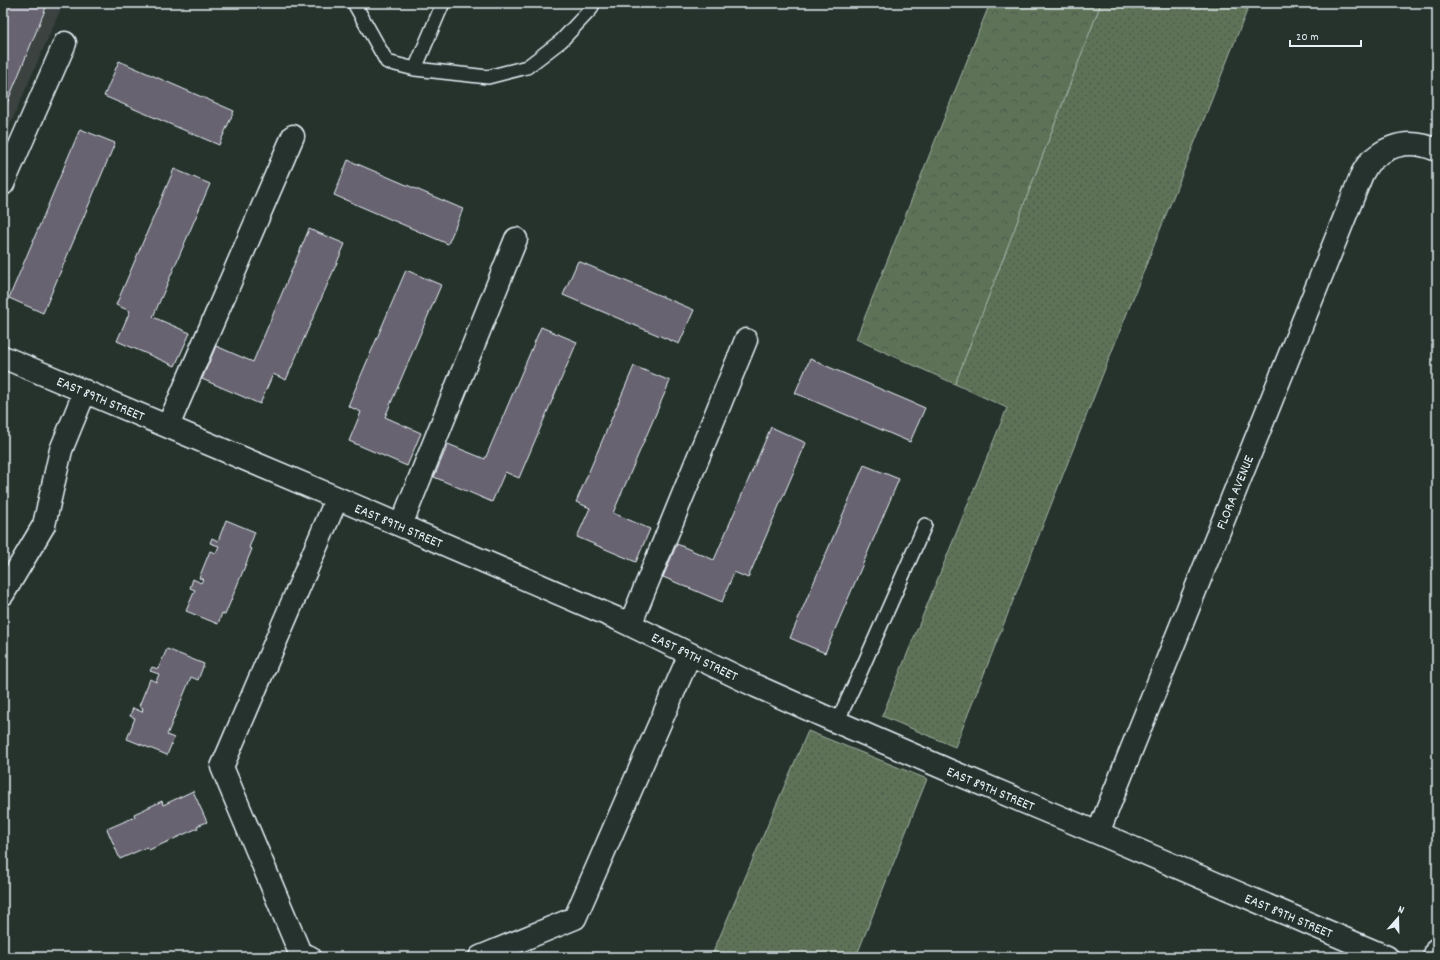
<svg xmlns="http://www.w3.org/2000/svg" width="1440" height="960" font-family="Dekko,sans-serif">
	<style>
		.built { fill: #3a4241 }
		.grass { fill: url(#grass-dots); stroke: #a2b2a7 }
		.forest { fill: url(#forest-crowns); stroke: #a2b2a7 }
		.building { fill: #686470; stroke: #e8f1f8 }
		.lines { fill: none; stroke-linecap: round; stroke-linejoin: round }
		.lane-casing { stroke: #e8f1f8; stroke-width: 16 }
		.street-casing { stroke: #e8f1f8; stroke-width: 25 }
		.lane { stroke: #26332d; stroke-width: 13 }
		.street { stroke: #26332d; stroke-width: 22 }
		.labels { text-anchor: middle; stroke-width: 3; stroke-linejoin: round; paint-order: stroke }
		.street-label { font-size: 14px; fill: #e8f1f8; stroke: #26332d }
	</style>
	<defs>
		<pattern id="grass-dots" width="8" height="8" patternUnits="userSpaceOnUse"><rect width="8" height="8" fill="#5d7256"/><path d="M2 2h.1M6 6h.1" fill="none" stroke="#505b4f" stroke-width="1.8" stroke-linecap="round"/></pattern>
		<pattern id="forest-crowns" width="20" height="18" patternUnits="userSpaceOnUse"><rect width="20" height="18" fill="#5d7256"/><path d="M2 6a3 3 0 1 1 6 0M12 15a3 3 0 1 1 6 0" fill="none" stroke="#505b4f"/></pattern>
	</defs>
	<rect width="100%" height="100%" fill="#26332d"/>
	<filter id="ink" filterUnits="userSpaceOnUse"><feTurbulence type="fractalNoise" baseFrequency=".025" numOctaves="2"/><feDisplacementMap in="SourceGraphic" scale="8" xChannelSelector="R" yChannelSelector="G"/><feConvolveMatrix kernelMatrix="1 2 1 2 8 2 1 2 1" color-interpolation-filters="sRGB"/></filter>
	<g filter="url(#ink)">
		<path class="built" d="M 3,3 L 54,3 L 62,6 L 3,141 Z"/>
		<path class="grass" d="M 1101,3 L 1250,3 L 955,747 L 882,716 L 1007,408 L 955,384 Z
			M 808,731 L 927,779 L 856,957 L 711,957 Z"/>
		<path class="forest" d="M 990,3 L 1101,3 L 955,384 L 856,339 Z"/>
		<path class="building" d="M 3,3 L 43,3 L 47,5 L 3,113 Z
			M 119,61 L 234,111 L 219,145 L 104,96 Z
			M 80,129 L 115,143 L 43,313 L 9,298 Z
			M 348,160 L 463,209 L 448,244 L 334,195 Z
			M 174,169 L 210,184 L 153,317 L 190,333 L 175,366 L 117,341 L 130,311 L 116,305 Z
			M 309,229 L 345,244 L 286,380 L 273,374 L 260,404 L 202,379 L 216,346 L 253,362 Z
			M 578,261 L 694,310 L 679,344 L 563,295 Z
			M 406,270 L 441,285 L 385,417 L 421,433 L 407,466 L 349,441 L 361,412 L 348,406 Z
			M 541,327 L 577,342 L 519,478 L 505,472 L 492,502 L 434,477 L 448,444 L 485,459 Z
			M 810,359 L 925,408 L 910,442 L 795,393 Z
			M 634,366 L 670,381 L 613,513 L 650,529 L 636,562 L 577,537 L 590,508 L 576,502 Z
			M 771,427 L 806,443 L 748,578 L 734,572 L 722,602 L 663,577 L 677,544 L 714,560 Z
			M 864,465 L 899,479 L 825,653 L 790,638 Z
			M 226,520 L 255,532 L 249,548 L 252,549 L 225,615 L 222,613 L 218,624 L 186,611 L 195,590 L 190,588 L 193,579 L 201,583 L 203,579 L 199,578 L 210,551 L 216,553 L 219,546 L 210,543 L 212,538 L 218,541 Z
			M 167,649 L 204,664 L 198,680 L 191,677 L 167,735 L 174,738 L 167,755 L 127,739 L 135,718 L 130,716 L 133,708 L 142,712 L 143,708 L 139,706 L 150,679 L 156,682 L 159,674 L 150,671 L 152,667 L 158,669 Z
			M 193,791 L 207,822 L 197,826 L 198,828 L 149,850 L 147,847 L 120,859 L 107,829 L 135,817 L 134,814 L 162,801 L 163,805 Z"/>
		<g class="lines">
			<defs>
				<path id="lane" d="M 354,3 L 387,62 L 415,69 L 488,77 L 527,67 L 561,41 L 591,9 L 593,3
					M 415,69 L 443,3
					M 837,722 L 860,673 L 925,525"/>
				<path id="street" d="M 3,184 L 65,43
					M 3,357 L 337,498 L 618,619 L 756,686 L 837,722 L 948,770 L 1098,833 L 1387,957
					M 168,426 L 293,136
					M 401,525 L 516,239
					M 3,594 L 44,525 L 61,450 L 85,391
					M 630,625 L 746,340
					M 1098,833 L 1362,174 C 1365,169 1368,162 1373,159 C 1393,142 1414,140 1437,150
					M 310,957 L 300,953 L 222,767 L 337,498
					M 480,957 L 575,918 L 690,654
					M 1434,957 L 1437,949"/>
			</defs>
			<use href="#lane" class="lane-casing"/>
			<use href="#street" class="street-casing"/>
			<use href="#lane" class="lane"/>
			<use href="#street" class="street"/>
		</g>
	</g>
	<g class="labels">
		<g class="street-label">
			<text transform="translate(101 398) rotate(23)" y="5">EAST 89TH STREET</text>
			<text transform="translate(1234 492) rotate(-68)" y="5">FLORA AVENUE</text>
			<text transform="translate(399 525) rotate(23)" y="5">EAST 89TH STREET</text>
			<text transform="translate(695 656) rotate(26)" y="5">EAST 89TH STREET</text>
			<text transform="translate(991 788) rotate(23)" y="5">EAST 89TH STREET</text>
			<text transform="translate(1289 915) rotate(23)" y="5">EAST 89TH STREET</text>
		</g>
	</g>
	<rect width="1440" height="960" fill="none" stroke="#26332d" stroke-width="16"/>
	<rect x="8" y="8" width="1424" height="944" fill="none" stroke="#e8f1f8" stroke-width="1.5" filter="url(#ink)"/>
	<g transform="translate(1398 918) rotate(20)" stroke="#26332d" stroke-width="3" paint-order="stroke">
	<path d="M0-3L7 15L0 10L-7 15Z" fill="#e8f1f8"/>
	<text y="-6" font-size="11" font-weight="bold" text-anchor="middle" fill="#e8f1f8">N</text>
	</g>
	<path d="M1290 40v6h71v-6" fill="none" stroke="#e8f1f8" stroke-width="2"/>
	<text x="1296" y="40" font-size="12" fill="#e8f1f8" stroke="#26332d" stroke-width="3" paint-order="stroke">20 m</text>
</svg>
